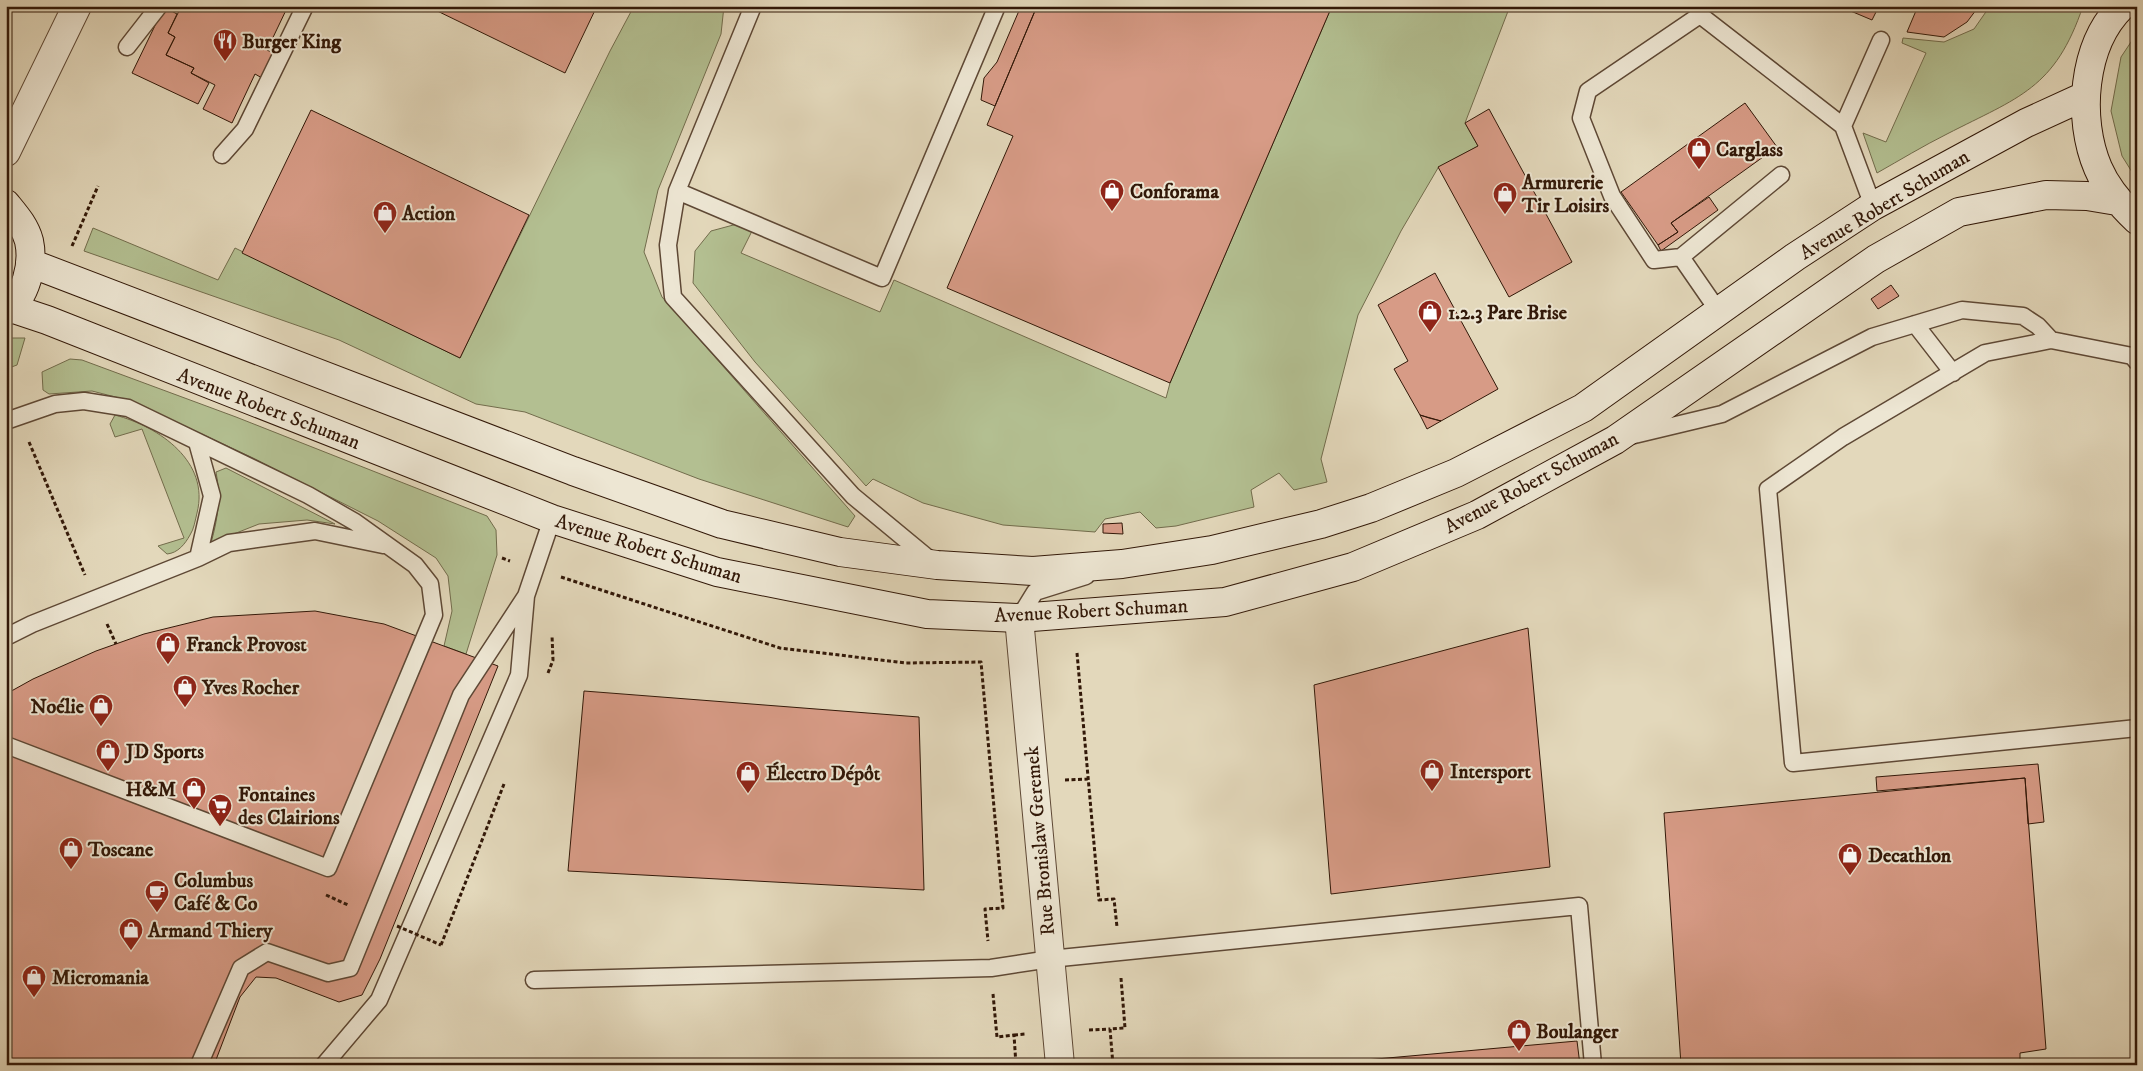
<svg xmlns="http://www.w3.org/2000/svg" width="2143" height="1071" font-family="'IM FELL DW Pica',serif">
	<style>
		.green { fill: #b3bf91; stroke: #726c4c }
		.building { fill: #d79b86; stroke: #321808 }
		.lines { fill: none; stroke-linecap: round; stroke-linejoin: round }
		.lane-casing { stroke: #5e4835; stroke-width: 19 }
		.street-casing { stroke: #5e4835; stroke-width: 30 }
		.secondary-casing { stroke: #321808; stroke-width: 30 }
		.path { stroke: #321808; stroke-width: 3; stroke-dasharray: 4 2.5; stroke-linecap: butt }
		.lane { stroke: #ede6d3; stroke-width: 16 }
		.street { stroke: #ede6d3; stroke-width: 28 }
		.secondary { stroke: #ede6d3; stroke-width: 28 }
		.path-bridge { stroke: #321808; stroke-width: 3; stroke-dasharray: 4 2.5; stroke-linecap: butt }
		.labels { text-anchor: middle; stroke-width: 4; stroke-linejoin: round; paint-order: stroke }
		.poi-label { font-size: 20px; font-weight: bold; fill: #321808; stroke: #ede6d3; text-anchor: start }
		.street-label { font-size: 20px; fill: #321808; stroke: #ede6d3 }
	</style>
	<rect width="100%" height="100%" fill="#e3d8bb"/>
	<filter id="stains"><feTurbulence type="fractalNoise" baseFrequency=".004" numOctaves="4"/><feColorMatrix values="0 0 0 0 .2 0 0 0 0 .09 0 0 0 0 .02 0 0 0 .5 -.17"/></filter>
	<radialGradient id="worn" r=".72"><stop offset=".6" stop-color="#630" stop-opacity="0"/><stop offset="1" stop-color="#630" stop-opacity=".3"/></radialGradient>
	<path class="green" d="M 634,6 L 724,6 L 721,34 L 658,190 L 644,252 L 662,297 L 855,516 L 848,527 L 699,479 L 525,412 L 476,404 L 339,340 L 84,251 L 93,228 L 218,280 L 235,248 L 460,358 L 610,51 Z
		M 1332,6 L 1510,6 L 1465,123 L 1478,146 L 1438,168 L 1401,231 L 1358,315 L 1321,459 L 1327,482 L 1294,490 L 1279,473 L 1251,490 L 1254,507 L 1176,526 L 1156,528 L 1140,512 L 1105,519 L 1095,532 L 1003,525 L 923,503 L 873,479 L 866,486 L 755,362 L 693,283 L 695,251 L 711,231 L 737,224 L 753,229 L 741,253 L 880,312 L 894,280 L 1166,398 L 1170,383 Z
		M 1990,6 L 2083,6 C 2055,89 2019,97 1947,134 C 1923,146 1900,160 1877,173 L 1863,133 L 1886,142 L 1926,53 L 1902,43 L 1903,38 L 1944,42 L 1974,29 Z
		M 2137,33 L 2137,180 L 2122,156 L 2111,111 L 2121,57 Z
		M 6,338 L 25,338 L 17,365 L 6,369 Z
		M 70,359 L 82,360 L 236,417 L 487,516 L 496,530 L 497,555 L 466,654 L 444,646 L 452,611 L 448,576 L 436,558 L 378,521 L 253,458 L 131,401 L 92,391 L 49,394 L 43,390 L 42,372 Z
		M 115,415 C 160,427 210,462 197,513 C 195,521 194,529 190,535 C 185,544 178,553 167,554 L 158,546 L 184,538 L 142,429 L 115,437 L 110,424 Z
		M 226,468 L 335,524 L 307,520 L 259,524 L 211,543 C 218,518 221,497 216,472 Z"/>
	<path class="building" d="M 189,6 L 288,6 L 267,50 L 273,53 L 262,78 L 255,74 L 232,123 L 203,109 L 215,85 L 191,73 L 194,68 L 166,55 L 175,37 L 168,33 L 180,9 L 187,11 Z
		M 427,6 L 597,6 L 565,73 Z
		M 1021,6 L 1037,6 L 995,106 L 981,100 L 984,78 L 997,62 Z
		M 1037,6 L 1332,6 L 1170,383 L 947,288 L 1013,136 L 987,125 Z
		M 1836,6 L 1856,6 L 1853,12 Z
		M 1856,6 L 1879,6 L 1872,20 L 1853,12 Z
		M 1918,6 L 1979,6 L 1967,22 L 1944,37 L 1907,32 Z
		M 164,7 L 177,14 L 168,33 L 175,37 L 166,55 L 194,68 L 191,73 L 209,83 L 198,104 L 132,73 Z
		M 1745,103 L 1777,147 L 1671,223 L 1678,232 L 1658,245 L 1621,192 Z
		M 1489,109 L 1572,262 L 1509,297 L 1438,167 L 1478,146 L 1465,123 Z
		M 311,110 L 529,215 L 460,358 L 242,253 Z
		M 1709,197 L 1718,210 L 1661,251 L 1658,245 L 1678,232 L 1671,223 Z
		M 1435,273 L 1498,389 L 1441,421 L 1420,415 L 1394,369 L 1408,361 L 1378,305 Z
		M 1891,285 L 1899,296 L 1878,309 L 1871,299 Z
		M 1420,415 L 1429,418 L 1441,421 L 1427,429 Z
		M 1122,523 L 1123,534 L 1103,533 L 1103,524 Z
		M 315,611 L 384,624 L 498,666 L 380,959 L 362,995 L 339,1002 L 276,978 L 256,977 L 240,997 L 214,1065 L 6,1065 L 6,694 L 33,679 L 96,651 L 144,634 L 213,617 Z
		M 1528,628 L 1550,867 L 1331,894 L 1314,685 Z
		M 584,691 L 919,717 L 924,890 L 568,871 Z
		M 2038,764 L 2044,822 L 2028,824 L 2025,778 L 1877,791 L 1876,777 Z
		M 2025,778 L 2046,1049 L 2020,1053 L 2020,1065 L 1681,1065 L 1664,813 Z
		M 1577,1041 L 1580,1065 L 1343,1065 L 1343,1062 Z"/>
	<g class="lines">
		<defs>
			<path id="lane" d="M 753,6 L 677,191 L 668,245 L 673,297 L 853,496 L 934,563
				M 127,47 L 159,6
				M 222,155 L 245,129 L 305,6
				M 677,191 L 882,278 L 997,6
				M 1873,206 L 1843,126 L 1881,40
				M 1681,257 L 1654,260 L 1612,196 L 1581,118 L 1588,91 L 1700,15 L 1843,126
				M 1719,312 L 1681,257 L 1781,175
				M 1915,324 L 1953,373
				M 2137,362 L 2132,356 L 2051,340 L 1985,353 L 1843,437 L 1768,489 L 1793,763 L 2137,728
				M 6,421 L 55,404 L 84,401 L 128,408 L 308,495 L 355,522 L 415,565 L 430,584 L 434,615 L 328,868 L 6,745
				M 1630,436 L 1722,414 L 1872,337 L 1962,310 L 2023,316 L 2038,326 L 2051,340
				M 198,558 L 229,543 L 315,531 L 383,545
				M 1019,618 L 1035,592 L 1086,576
				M 6,637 L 32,624 L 198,558 L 212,496 L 197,442
				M 534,980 L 991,968 L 1050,959 L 1579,906 L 1593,1065
				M 199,1065 L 241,968 L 267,952 L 328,973 L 350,968 L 461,695 L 526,596
				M 324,1065 L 379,1000 L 519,675 L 526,596 L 552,519"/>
			<path id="street" d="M 6,152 L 77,6
				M 1019,618 L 1060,1065"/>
			<path id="secondary" d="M 2122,6 C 2082,45 2077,119 2098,168 C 2107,189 2121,205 2137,220
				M 6,204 C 15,215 25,226 29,241 C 34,264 26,297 6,311
				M 30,263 L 573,471 L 722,524 L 840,552 L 937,565 L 1033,571 L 1122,564 L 1212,550 L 1321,524 L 1371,508 L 1456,473 L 1583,408 L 1795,257 L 1873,206 L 2026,123 L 2085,96
				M 11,308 L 47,320 L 552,519 L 717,572 L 927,614 L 1019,618 L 1225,602 L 1353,567 L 1477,515 L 1615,440 L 1876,259 L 1959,212 L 2046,195 L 2087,196 L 2117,201"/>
		</defs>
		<use href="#lane" class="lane-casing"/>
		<use href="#street" class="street-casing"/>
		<use href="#secondary" class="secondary-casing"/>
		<path class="path" d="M 72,246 L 98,186
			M 29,442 L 85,575
			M 502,558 L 510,561
			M 561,577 L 780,648 L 906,663 L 981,662 L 1003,908 L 985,909 L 988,941
			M 107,624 L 116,644
			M 1077,653 L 1099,900 L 1114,899 L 1117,927
			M 548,673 L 553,660 L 552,635
			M 1065,780 L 1088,779
			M 326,895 L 348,905
			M 441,945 L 504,784
			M 993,994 L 997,1037 L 1014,1035 L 1016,1065
			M 1089,1030 L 1110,1029
			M 1014,1035 L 1025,1034
			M 1113,1065 L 1110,1029 L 1125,1028 L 1121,978"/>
		<use href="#lane" class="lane"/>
		<use href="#street" class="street"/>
		<use href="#secondary" class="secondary"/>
		<path class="path-bridge" d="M 397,926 L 441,945"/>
	</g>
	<defs>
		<symbol id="restaurant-pin" viewBox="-11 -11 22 30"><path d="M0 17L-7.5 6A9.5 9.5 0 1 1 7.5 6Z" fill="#8f2418" stroke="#ede6d3"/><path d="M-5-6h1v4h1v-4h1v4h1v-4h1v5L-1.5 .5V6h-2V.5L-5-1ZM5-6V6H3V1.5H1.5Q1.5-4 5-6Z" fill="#fff"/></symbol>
		<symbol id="shop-pin" viewBox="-11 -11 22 30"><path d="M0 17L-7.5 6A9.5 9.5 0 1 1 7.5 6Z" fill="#8f2418" stroke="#ede6d3"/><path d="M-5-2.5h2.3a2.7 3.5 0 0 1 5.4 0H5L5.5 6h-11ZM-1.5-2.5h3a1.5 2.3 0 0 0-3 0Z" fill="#fff"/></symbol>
		<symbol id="supermarket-pin" viewBox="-11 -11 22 30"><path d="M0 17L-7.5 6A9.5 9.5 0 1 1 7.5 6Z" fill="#8f2418" stroke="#ede6d3"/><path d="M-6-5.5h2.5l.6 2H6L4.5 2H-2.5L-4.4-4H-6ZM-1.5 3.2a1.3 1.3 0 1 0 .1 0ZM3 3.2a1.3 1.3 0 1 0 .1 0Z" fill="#fff"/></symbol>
		<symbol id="cafe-pin" viewBox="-11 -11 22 30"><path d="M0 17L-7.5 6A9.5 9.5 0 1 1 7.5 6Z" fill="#8f2418" stroke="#ede6d3"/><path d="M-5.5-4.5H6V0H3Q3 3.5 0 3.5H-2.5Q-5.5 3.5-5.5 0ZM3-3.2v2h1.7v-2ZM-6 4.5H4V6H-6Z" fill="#fff"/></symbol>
	</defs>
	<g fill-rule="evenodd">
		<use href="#restaurant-pin" x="211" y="27" width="28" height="38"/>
		<use href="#shop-pin" x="1685" y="135" width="28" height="38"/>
		<use href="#shop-pin" x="1098" y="177" width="28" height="38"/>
		<use href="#shop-pin" x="1491" y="180" width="28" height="38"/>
		<use href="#shop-pin" x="371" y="199" width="28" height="38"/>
		<use href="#shop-pin" x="1416" y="298" width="28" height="38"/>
		<use href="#shop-pin" x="154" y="630" width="28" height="38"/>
		<use href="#shop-pin" x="171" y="673" width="28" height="38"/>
		<use href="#shop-pin" x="87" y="692" width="28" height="38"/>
		<use href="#shop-pin" x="94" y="737" width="28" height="38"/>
		<use href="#shop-pin" x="1418" y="757" width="28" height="38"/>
		<use href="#shop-pin" x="734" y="759" width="28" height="38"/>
		<use href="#shop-pin" x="180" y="775" width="28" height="38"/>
		<use href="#supermarket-pin" x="206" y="792" width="28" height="38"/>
		<use href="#shop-pin" x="57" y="835" width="28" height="38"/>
		<use href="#shop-pin" x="1836" y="841" width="28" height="38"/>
		<use href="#cafe-pin" x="143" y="878" width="28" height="38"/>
		<use href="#shop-pin" x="117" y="916" width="28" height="38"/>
		<use href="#shop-pin" x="20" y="963" width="28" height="38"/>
		<use href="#shop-pin" x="1505" y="1017" width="28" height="38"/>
	</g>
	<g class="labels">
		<g class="poi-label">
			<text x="242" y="48">Burger King</text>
			<text x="1716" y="156">Carglass</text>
			<text x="1522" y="189">Armurerie<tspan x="1522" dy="23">Tir Loisirs</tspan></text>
			<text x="1130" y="198">Conforama</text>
			<text x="402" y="220">Action</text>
			<text x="1448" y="319">1.2.3 Pare Brise</text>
			<text x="186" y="651">Franck Provost</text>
			<text x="202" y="694">Yves Rocher</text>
			<text x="84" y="713" text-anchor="end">Noélie</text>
			<text x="126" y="758">JD Sports</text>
			<text x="1450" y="778">Intersport</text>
			<text x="766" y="780">Électro Dépôt</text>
			<text x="176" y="796" text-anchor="end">H&amp;M</text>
			<text x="238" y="801">Fontaines<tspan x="238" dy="23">des Clairions</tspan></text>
			<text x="88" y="856">Toscane</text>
			<text x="1868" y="862">Decathlon</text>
			<text x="174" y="887">Columbus<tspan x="174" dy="23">Café &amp; Co</tspan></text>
			<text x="148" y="937">Armand Thiery</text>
			<text x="52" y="984">Micromania</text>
			<text x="1536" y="1038">Boulanger</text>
		</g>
		<g class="street-label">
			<text transform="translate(1884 204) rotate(-31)" y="7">Avenue Robert Schuman</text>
			<text transform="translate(269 408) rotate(21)" y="7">Avenue Robert Schuman</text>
			<text transform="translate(1531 482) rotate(-28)" y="7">Avenue Robert Schuman</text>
			<text transform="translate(649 548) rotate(17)" y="7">Avenue Robert Schuman</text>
			<text transform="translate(1091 610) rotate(-3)" y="7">Avenue Robert Schuman</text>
			<text transform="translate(1039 841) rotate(-95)" y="7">Rue Bronislaw Geremek</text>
		</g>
	</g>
	<rect width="2143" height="1071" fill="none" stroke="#e3d8bb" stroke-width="25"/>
	<rect x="8" y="8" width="2128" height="1056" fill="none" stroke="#321808" stroke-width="2.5"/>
	<rect x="12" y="12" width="2118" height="1046" fill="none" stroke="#321808"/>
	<rect width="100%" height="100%" filter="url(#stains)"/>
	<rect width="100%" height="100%" fill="url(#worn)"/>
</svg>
